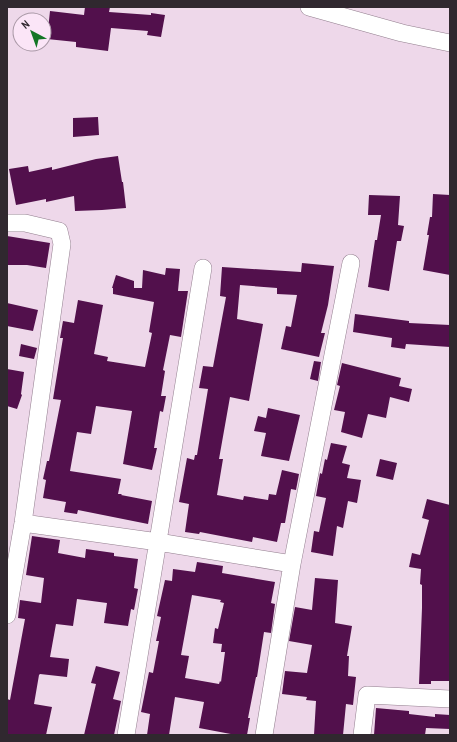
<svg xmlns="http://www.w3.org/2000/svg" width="457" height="742" font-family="'Archivo Narrow',sans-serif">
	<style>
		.building { fill: #52104c; fill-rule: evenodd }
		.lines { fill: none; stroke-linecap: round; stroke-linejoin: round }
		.minor-casing { stroke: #927e8e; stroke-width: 18 }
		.minor { stroke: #fff; stroke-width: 17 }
	</style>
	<rect width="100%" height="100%" fill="#eed8ea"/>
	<path class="building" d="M 85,7 L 110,7 L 109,12 L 151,15 L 151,13 L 165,15 L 161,37 L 147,35 L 148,31 L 111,28 L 108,51 L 76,47 L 76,42 L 47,39 L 50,11 L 84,15 Z
		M 98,117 L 99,135 L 73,137 L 73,118 Z
		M 118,156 L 122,182 L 123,182 L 126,208 L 102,210 L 75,211 L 74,196 L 46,202 L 46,199 L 16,205 L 9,169 L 28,166 L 29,172 L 52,167 L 52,170 L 96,159 Z
		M 433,194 L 450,195 L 450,275 L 423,270 L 429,235 L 427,235 L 430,217 L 432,217 Z
		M 369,195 L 400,196 L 398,225 L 404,226 L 401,241 L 397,241 L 389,291 L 368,287 L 375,240 L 377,240 L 381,215 L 368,215 Z
		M 7,236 L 50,243 L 46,268 L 27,265 L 7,265 Z
		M 302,263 L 334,266 L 328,305 L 321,333 L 325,333 L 319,357 L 281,349 L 286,326 L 291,327 L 297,295 L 277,294 L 277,288 L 240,285 L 237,319 L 263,324 L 249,401 L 230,397 L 219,459 L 223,459 L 217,495 L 243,500 L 244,496 L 268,500 L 269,494 L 276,495 L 282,470 L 299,474 L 296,490 L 291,489 L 285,523 L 281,523 L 277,542 L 253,537 L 252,542 L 200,532 L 199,534 L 185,532 L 189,504 L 179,502 L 187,458 L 194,460 L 195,455 L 197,455 L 208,389 L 199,388 L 203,366 L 213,367 L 226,297 L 220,296 L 222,267 L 301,272 Z
		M 166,268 L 180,269 L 178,291 L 188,291 L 181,337 L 170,335 L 163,370 L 165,371 L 161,396 L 166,396 L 163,412 L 160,411 L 154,448 L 157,448 L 152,470 L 123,464 L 132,411 L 96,406 L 91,434 L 77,432 L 70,471 L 121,479 L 118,494 L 122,494 L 121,495 L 152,501 L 148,524 L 78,510 L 77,514 L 64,512 L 66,502 L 43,498 L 46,480 L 43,479 L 47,461 L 49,461 L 61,400 L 53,399 L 63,338 L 60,338 L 63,321 L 74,323 L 78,300 L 103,305 L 94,354 L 108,357 L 107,361 L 145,367 L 152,333 L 149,332 L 154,302 L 113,294 L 113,288 L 112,288 L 116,275 L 134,281 L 134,288 L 142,288 L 143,270 L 165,275 Z
		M 7,303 L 38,310 L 33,331 L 7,326 Z
		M 355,314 L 409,321 L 409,323 L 450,325 L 450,347 L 406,344 L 405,349 L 391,347 L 392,338 L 353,332 Z
		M 21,344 L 37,348 L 34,359 L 19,356 Z
		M 314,361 L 321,362 L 318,381 L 310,379 Z
		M 342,363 L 401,378 L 399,386 L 412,389 L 409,402 L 390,397 L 386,418 L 368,414 L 362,438 L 341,432 L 345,412 L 334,410 L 340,386 L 337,385 Z
		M 7,369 L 24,372 L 21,394 L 22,395 L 17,409 L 7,406 Z
		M 268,408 L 300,415 L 289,461 L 261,456 L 266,433 L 254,431 L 258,416 L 266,418 Z
		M 331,443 L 347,446 L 342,463 L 350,465 L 347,478 L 361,480 L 357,503 L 348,501 L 343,528 L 337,526 L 333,556 L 311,552 L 314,531 L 319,532 L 326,498 L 316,496 L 320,473 L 322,474 L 325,459 L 327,460 Z
		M 380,459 L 397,463 L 393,480 L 376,476 Z
		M 427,499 L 450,505 L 450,681 L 431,681 L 431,684 L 419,684 L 422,608 L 422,585 L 420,584 L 421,569 L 409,567 L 412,553 L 420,555 L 429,520 L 422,518 Z
		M 32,536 L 60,540 L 58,553 L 85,558 L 86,549 L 114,553 L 114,556 L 138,559 L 134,588 L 138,589 L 134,610 L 131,609 L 128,626 L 104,623 L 107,603 L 77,599 L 73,626 L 56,624 L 50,657 L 69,659 L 67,677 L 40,674 L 39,675 L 34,704 L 52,707 L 46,735 L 7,735 L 7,699 L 10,700 L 25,619 L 18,618 L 20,600 L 41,603 L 44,578 L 26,575 Z
		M 197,562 L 223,566 L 222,573 L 275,582 L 271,603 L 275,604 L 271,633 L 264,632 L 257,677 L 256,677 L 248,718 L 250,718 L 247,735 L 236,735 L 199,728 L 204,702 L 175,697 L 169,735 L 147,735 L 150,714 L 141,712 L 149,672 L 153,673 L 159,641 L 156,641 L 161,617 L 157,616 L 165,580 L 172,581 L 173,569 L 195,572 ZM 192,595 L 221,600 L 220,602 L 224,603 L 218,629 L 215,628 L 213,643 L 222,644 L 221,652 L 225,652 L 221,682 L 220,681 L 219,684 L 185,678 L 189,656 L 181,655 Z
		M 315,578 L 338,580 L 335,623 L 352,626 L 347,656 L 349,656 L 348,676 L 356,677 L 353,705 L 346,704 L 343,735 L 314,735 L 316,701 L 306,700 L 307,697 L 282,694 L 285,671 L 307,673 L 312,645 L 289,641 L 295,607 L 312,610 Z
		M 96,666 L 120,672 L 113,699 L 121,701 L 114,735 L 84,735 L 96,684 L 91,683 Z
		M 376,708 L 409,711 L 409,714 L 435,717 L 435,714 L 450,715 L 450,729 L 426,728 L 425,735 L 374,735 Z"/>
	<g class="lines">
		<defs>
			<path id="minor" d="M 309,7 L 402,33 L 450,43
				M 7,223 L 25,223 L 59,231 L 62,244 L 23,523 L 7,615
				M 23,523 L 158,542 L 292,564
				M 126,735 L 203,268
				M 264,735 L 292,564 L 351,263
				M 362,735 L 367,695 L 450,699"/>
		</defs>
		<use href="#minor" class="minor-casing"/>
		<use href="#minor" class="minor"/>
	</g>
	<rect width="457" height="742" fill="none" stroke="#30282f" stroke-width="16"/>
	<g transform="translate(32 32) rotate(319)"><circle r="19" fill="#fbe5f7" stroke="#aa99a7"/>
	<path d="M0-3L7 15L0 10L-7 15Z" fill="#147626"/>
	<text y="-6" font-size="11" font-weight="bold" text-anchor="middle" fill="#30282f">N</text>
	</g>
</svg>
